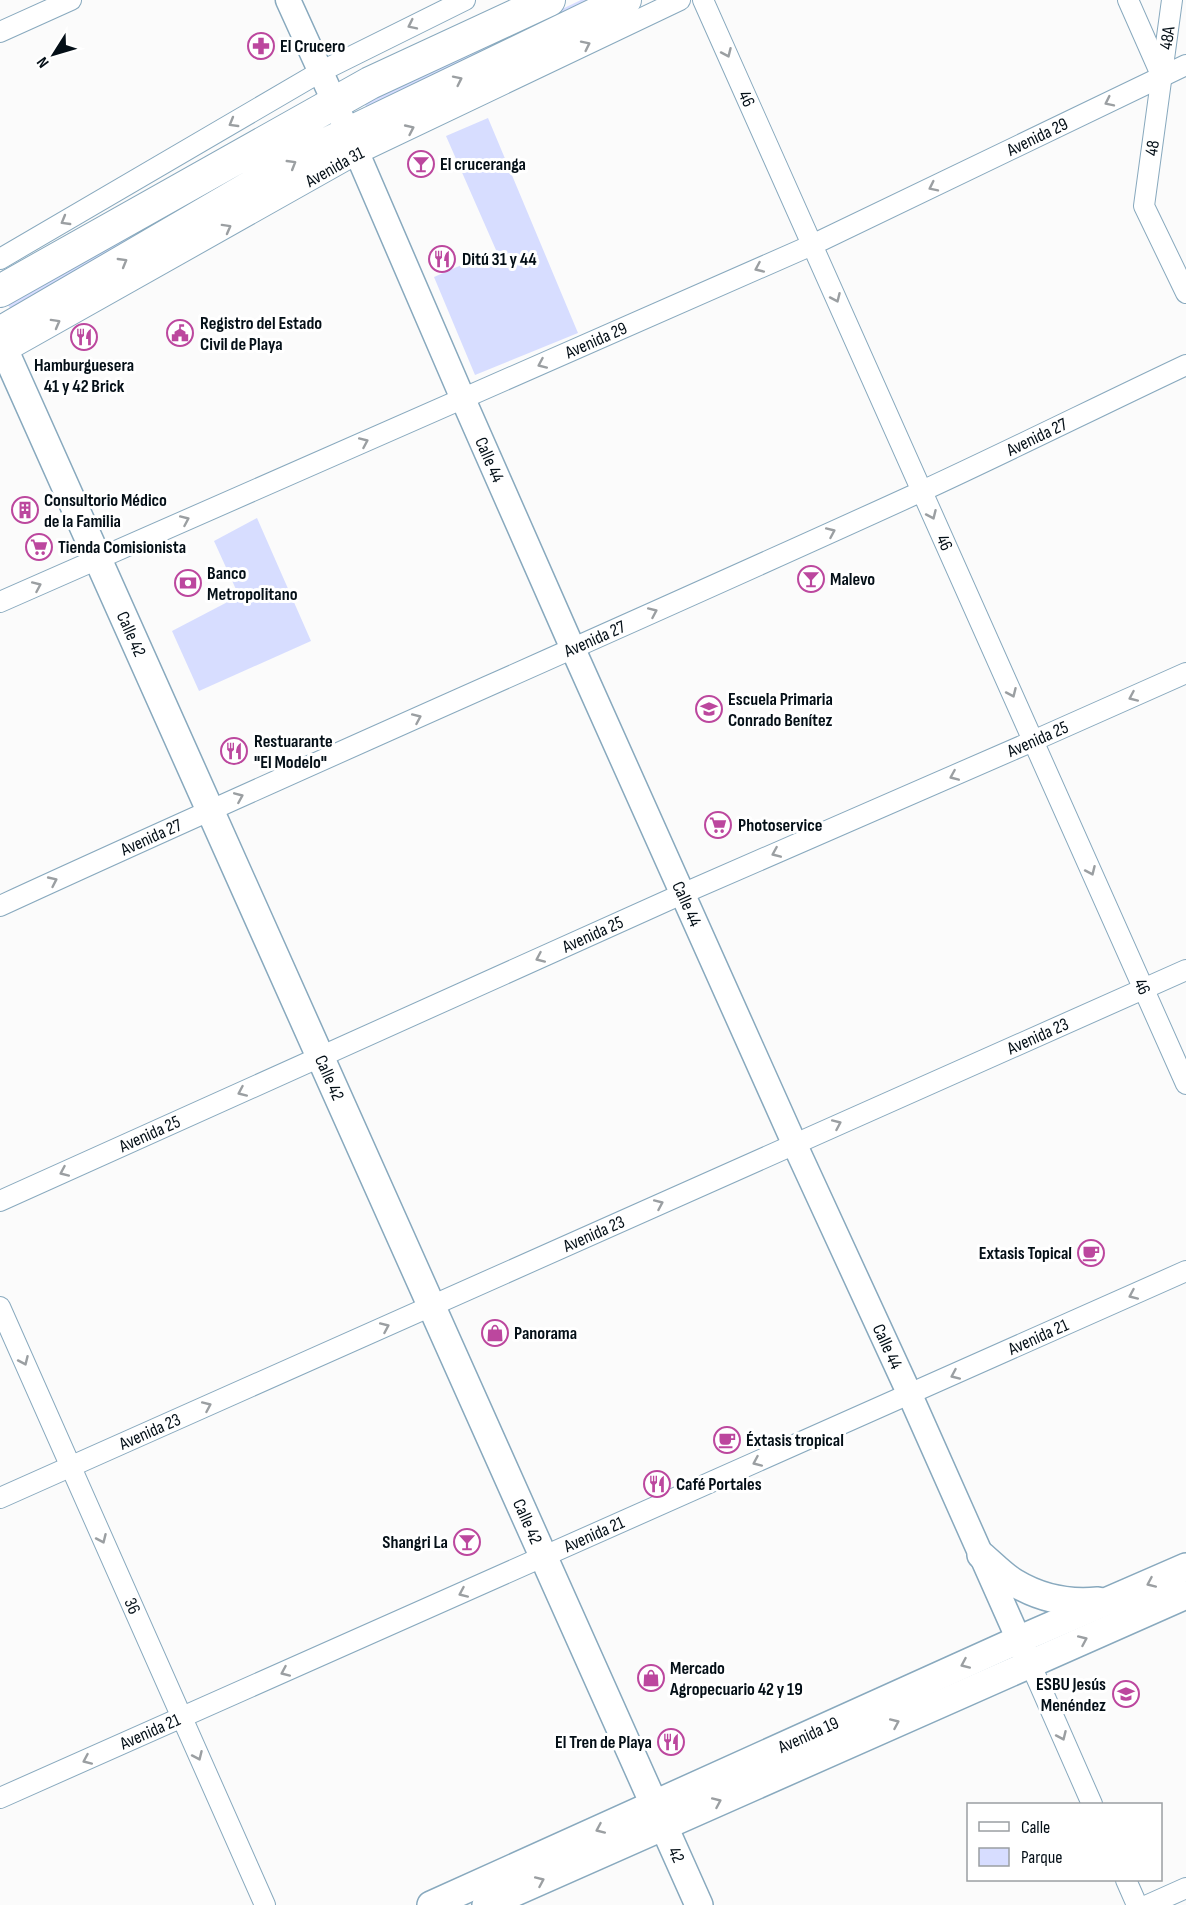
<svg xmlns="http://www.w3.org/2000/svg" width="1186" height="1905" font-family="'Sofia Sans Condensed',sans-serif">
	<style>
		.green { fill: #d7ddff }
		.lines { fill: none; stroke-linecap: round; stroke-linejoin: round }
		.minor-casing { stroke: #88a9be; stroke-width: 22 }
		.tertiary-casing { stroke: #88a9be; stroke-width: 27 }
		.secondary-casing { stroke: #88a9be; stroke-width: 30 }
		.primary-casing { stroke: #88a9be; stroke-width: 34 }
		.minor { stroke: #fff; stroke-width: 20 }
		.tertiary { stroke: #fff; stroke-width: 24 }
		.secondary { stroke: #fff; stroke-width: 27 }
		.primary { stroke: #fff; stroke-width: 32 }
		.oneway { stroke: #9b9fa2 }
		.labels { text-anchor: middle; stroke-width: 6; stroke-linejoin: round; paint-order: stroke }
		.street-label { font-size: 18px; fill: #040f17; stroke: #fff }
		.poi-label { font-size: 18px; font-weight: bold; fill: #040f17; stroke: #fff; text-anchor: start }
	</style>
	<rect width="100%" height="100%" fill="#fbfbfb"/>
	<path class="green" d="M 581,0 L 593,0 L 366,108 L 365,103 Z
		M 488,118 L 578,333 L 475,375 L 434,277 L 496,250 L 446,136 Z
		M 314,127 L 317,133 L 12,311 L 8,305 Z
		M 257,518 L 311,641 L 199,691 L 172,631 L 239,596 L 214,541 Z"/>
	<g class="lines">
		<defs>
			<g id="minor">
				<path id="s1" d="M 703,0 L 1186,1084"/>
				<path d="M 1128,0 L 1162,77"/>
				<path d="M 1172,0 L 1144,206 L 1186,293"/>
				<path d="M 0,32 L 71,0"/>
				<path d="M 0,259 L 320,72 L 465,0"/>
				<path id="s2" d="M 0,355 L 357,154 L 680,0"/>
				<path id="s3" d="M 0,602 L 812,245 L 1186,65"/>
				<path id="s4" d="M 0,906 C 306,765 614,632 920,492 C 1009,451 1097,407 1186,365"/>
				<path id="s5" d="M 0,1201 L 682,894 L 1033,741 L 1186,673"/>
				<path id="s6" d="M 0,1307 L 265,1905"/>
				<path id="s7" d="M 0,1498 L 1186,970"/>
				<path d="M 1030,1663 L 1092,1804"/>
				<path id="s8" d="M 0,1798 L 1186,1271"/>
				<path d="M 1126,1880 L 1137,1905"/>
				<path d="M 1148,1905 L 1186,1888"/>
			</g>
			<g id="tertiary">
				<path id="s9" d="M 288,0 L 348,132 L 463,399 L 573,649 L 794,1143 L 910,1395 L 1026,1656"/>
			</g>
			<g id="secondary">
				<path id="s10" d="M 0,340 L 699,1905"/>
				<path d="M 981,1555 C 992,1564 1003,1576 1015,1583 C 1040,1598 1068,1604 1098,1601"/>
				<path id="s11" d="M 431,1905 L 1018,1640 L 1186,1567"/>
				<path d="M 486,1905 L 1186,1595"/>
			</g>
			<path id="primary" d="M 0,291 L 370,83 L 549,0
				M 0,333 L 314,150 L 625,0"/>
		</defs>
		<use href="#minor" class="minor-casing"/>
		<use href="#tertiary" class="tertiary-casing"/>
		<use href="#secondary" class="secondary-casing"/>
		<use href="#primary" class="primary-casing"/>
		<use href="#minor" class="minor"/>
		<use href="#tertiary" class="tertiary"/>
		<use href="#secondary" class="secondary"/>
		<use href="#primary" class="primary"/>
	</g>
	<defs><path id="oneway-chevron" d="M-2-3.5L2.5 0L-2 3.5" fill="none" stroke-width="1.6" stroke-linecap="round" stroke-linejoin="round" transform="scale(1.5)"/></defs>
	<g class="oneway">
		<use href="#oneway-chevron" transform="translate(412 25) rotate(154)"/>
		<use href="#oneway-chevron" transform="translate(586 45) rotate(-26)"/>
		<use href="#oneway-chevron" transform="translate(727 53) rotate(66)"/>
		<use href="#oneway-chevron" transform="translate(458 80) rotate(-26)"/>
		<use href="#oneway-chevron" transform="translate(1109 102) rotate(154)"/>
		<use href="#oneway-chevron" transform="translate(233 123) rotate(150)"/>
		<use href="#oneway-chevron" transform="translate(410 129) rotate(-25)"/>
		<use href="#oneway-chevron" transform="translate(292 164) rotate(-31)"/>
		<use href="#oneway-chevron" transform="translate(933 187) rotate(154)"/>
		<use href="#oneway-chevron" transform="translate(65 221) rotate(150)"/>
		<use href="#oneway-chevron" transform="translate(227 228) rotate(-29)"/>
		<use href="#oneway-chevron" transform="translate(123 262) rotate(-30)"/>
		<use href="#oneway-chevron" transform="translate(759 268) rotate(156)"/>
		<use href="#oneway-chevron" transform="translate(836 298) rotate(66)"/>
		<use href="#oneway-chevron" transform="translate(56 323) rotate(-29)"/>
		<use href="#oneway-chevron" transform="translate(542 364) rotate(156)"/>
		<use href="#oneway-chevron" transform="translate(364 442) rotate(-24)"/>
		<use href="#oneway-chevron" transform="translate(932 515) rotate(66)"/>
		<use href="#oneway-chevron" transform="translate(185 520) rotate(-24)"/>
		<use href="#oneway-chevron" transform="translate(831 532) rotate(-24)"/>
		<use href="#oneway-chevron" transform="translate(37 586) rotate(-24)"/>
		<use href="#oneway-chevron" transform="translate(653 612) rotate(-24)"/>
		<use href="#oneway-chevron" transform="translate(1012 693) rotate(66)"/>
		<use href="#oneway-chevron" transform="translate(1133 697) rotate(156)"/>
		<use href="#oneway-chevron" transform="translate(417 718) rotate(-24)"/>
		<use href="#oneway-chevron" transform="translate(954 776) rotate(157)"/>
		<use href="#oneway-chevron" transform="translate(239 797) rotate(-23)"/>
		<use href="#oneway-chevron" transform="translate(776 853) rotate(157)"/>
		<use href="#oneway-chevron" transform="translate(1091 871) rotate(66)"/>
		<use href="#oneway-chevron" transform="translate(53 881) rotate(-25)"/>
		<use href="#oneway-chevron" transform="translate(540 958) rotate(156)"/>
		<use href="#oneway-chevron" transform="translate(242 1092) rotate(156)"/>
		<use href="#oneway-chevron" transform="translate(837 1124) rotate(-24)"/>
		<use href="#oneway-chevron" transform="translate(64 1172) rotate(156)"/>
		<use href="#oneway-chevron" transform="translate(659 1204) rotate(-24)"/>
		<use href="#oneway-chevron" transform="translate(1133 1295) rotate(156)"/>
		<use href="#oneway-chevron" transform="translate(385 1327) rotate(-24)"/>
		<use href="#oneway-chevron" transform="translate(24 1361) rotate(66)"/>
		<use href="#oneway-chevron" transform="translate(955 1375) rotate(156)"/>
		<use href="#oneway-chevron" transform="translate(207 1406) rotate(-24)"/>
		<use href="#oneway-chevron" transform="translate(757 1462) rotate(156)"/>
		<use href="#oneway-chevron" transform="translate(102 1539) rotate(66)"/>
		<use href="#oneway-chevron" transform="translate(1151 1583) rotate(156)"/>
		<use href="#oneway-chevron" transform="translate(463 1593) rotate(156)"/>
		<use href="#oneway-chevron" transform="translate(1083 1640) rotate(-24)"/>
		<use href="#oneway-chevron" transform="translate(965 1664) rotate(156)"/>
		<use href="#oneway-chevron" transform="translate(285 1672) rotate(156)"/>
		<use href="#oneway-chevron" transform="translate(895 1723) rotate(-24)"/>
		<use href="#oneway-chevron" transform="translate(1062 1736) rotate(66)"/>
		<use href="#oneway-chevron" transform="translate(198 1756) rotate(66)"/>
		<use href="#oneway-chevron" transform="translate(87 1760) rotate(156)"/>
		<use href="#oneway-chevron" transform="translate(717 1802) rotate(-24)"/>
		<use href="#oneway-chevron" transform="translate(600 1829) rotate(156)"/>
		<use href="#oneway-chevron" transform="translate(540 1881) rotate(-24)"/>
	</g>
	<defs>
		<symbol id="pharmacy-ring" viewBox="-11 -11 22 22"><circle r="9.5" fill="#fff" stroke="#bc479e" stroke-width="1.5"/><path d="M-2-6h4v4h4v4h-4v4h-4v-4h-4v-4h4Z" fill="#bc479e"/></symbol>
		<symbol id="bar-ring" viewBox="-11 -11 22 22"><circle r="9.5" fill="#fff" stroke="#bc479e" stroke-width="1.5"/><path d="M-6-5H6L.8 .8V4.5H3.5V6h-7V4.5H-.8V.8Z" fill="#bc479e"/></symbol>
		<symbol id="restaurant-ring" viewBox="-11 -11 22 22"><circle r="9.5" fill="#fff" stroke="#bc479e" stroke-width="1.5"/><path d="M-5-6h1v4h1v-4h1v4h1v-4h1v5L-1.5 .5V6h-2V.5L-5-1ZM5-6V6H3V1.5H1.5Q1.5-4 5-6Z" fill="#bc479e"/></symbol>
		<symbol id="civic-ring" viewBox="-11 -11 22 22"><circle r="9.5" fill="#fff" stroke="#bc479e" stroke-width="1.5"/><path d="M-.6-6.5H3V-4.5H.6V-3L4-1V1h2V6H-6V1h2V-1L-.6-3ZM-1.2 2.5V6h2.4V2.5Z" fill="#bc479e"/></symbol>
		<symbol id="building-ring" viewBox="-11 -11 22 22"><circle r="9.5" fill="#fff" stroke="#bc479e" stroke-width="1.5"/><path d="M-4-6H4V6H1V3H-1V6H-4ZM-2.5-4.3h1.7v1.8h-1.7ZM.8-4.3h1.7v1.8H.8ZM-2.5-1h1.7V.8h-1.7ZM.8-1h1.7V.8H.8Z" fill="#bc479e"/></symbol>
		<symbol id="supermarket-ring" viewBox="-11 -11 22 22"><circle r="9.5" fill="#fff" stroke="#bc479e" stroke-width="1.5"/><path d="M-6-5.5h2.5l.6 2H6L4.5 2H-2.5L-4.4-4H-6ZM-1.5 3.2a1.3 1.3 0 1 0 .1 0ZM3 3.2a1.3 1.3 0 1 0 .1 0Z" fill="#bc479e"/></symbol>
		<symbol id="bank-ring" viewBox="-11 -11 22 22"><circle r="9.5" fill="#fff" stroke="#bc479e" stroke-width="1.5"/><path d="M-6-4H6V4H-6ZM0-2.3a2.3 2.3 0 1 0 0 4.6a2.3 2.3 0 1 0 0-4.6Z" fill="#bc479e"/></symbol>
		<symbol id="school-ring" viewBox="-11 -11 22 22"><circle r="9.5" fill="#fff" stroke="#bc479e" stroke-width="1.5"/><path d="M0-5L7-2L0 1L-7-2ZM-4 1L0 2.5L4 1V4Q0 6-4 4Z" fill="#bc479e"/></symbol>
		<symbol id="cafe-ring" viewBox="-11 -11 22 22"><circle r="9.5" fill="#fff" stroke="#bc479e" stroke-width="1.5"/><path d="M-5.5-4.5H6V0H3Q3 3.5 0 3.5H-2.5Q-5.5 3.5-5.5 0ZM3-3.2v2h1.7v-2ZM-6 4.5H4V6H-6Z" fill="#bc479e"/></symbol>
		<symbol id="shop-ring" viewBox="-11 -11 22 22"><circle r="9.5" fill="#fff" stroke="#bc479e" stroke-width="1.5"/><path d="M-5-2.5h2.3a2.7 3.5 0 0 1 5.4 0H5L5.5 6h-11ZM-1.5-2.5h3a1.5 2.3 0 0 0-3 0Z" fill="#bc479e"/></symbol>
	</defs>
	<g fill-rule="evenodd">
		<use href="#pharmacy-ring" x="246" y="31" width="30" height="30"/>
		<use href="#bar-ring" x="406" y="149" width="30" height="30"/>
		<use href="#restaurant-ring" x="427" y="244" width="30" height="30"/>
		<use href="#civic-ring" x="165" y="318" width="30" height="30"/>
		<use href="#restaurant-ring" x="69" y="322" width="30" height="30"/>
		<use href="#building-ring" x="10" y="495" width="30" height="30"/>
		<use href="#supermarket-ring" x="24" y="532" width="30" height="30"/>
		<use href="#bar-ring" x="796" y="564" width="30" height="30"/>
		<use href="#bank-ring" x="173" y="568" width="30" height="30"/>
		<use href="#school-ring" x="694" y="694" width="30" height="30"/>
		<use href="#restaurant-ring" x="219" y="736" width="30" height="30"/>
		<use href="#supermarket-ring" x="703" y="810" width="30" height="30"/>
		<use href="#cafe-ring" x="1076" y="1238" width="30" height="30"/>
		<use href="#shop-ring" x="480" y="1318" width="30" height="30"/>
		<use href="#cafe-ring" x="712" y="1425" width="30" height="30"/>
		<use href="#restaurant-ring" x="642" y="1469" width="30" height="30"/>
		<use href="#bar-ring" x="452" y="1527" width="30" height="30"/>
		<use href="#shop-ring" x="636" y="1663" width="30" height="30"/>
		<use href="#school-ring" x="1111" y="1679" width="30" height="30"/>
		<use href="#restaurant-ring" x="656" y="1727" width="30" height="30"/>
	</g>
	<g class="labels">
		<g class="street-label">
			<text transform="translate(1167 38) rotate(-82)" y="6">48A</text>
			<text dy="6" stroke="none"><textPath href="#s1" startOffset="108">46</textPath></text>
			<text dy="6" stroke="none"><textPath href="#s3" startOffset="1137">Avenida 29</textPath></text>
			<text transform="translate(1152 148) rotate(-82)" y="6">48</text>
			<text dy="6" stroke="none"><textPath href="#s2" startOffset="384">Avenida 31</textPath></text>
			<text dy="6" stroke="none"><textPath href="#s3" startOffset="651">Avenida 29</textPath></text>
			<text dy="6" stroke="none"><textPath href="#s4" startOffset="1138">Avenida 27</textPath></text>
			<text dy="6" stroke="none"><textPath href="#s9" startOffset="502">Calle 44</textPath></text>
			<text dy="6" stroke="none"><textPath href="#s1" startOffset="594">46</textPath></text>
			<text dy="6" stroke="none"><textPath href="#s10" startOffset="322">Calle 42</textPath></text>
			<text dy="6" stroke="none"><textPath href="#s4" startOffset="652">Avenida 27</textPath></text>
			<text dy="6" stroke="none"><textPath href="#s5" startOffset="1136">Avenida 25</textPath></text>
			<text dy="6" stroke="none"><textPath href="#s4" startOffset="166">Avenida 27</textPath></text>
			<text dy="6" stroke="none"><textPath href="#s9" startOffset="988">Calle 44</textPath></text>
			<text dy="6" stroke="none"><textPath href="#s5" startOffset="650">Avenida 25</textPath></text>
			<text dy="6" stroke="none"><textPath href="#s1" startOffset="1080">46</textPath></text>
			<text dy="6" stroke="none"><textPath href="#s7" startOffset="1136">Avenida 23</textPath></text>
			<text dy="6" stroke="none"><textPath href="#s10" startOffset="808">Calle 42</textPath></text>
			<text dy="6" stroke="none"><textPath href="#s5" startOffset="164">Avenida 25</textPath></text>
			<text dy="6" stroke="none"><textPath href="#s7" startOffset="650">Avenida 23</textPath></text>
			<text dy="6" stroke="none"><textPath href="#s8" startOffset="1136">Avenida 21</textPath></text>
			<text dy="6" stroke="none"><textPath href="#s9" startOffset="1474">Calle 44</textPath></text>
			<text dy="6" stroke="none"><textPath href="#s7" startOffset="164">Avenida 23</textPath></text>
			<text dy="6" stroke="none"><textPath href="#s10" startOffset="1294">Calle 42</textPath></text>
			<text dy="6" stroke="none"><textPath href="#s8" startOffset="650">Avenida 21</textPath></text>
			<text dy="6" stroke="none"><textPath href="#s6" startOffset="327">36</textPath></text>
			<text dy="6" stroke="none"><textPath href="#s8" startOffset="164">Avenida 21</textPath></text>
			<text dy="6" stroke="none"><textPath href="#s11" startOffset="414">Avenida 19</textPath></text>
			<text dy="6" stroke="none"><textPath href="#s10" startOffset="1659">42</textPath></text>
		</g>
		<g class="poi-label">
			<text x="280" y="52">El Crucero</text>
			<text x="440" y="170">El cruceranga</text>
			<text x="462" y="265">Ditú 31 y 44</text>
			<text x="200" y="329">Registro del Estado<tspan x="200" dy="21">Civil de Playa</tspan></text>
			<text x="84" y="371" text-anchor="middle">Hamburguesera<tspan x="84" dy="21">41 y 42 Brick</tspan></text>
			<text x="44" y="506">Consultorio Médico<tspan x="44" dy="21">de la Familia</tspan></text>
			<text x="58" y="553">Tienda Comisionista</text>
			<text x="207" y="579">Banco<tspan x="207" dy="21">Metropolitano</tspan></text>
			<text x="830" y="585">Malevo</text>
			<text x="728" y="705">Escuela Primaria<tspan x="728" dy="21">Conrado Benítez</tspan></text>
			<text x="254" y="747">Restuarante<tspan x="254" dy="21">"El Modelo"</tspan></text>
			<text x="738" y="831">Photoservice</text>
			<text x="1072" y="1259" text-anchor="end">Extasis Topical</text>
			<text x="514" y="1339">Panorama</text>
			<text x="746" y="1446">Éxtasis tropical</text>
			<text x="676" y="1490">Café Portales</text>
			<text x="448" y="1548" text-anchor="end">Shangri La</text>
			<text x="670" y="1674">Mercado<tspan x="670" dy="21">Agropecuario 42 y 19</tspan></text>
			<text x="1106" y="1690" text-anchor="end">ESBU Jesús<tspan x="1106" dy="21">Menéndez</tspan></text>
			<text x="652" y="1748" text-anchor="end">El Tren de Playa</text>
		</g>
	</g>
	<rect x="967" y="1803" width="195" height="78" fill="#ffffff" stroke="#9b9fa2" stroke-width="1.5"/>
	<rect x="979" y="1822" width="30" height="9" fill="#ffffff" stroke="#9b9fa2" stroke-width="1.5"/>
	<text x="1021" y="1833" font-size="18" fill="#040f17">Calle</text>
	<rect x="979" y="1848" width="30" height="18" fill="#d7ddff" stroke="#9b9fa2" stroke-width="1.5"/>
	<text x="1021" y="1863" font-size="18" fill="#040f17">Parque</text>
	<g transform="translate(54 54) rotate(233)" stroke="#ffffff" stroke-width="4.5" paint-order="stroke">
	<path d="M0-4.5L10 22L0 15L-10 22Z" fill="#040f17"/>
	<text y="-9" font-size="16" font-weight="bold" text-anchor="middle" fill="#040f17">N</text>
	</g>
</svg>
